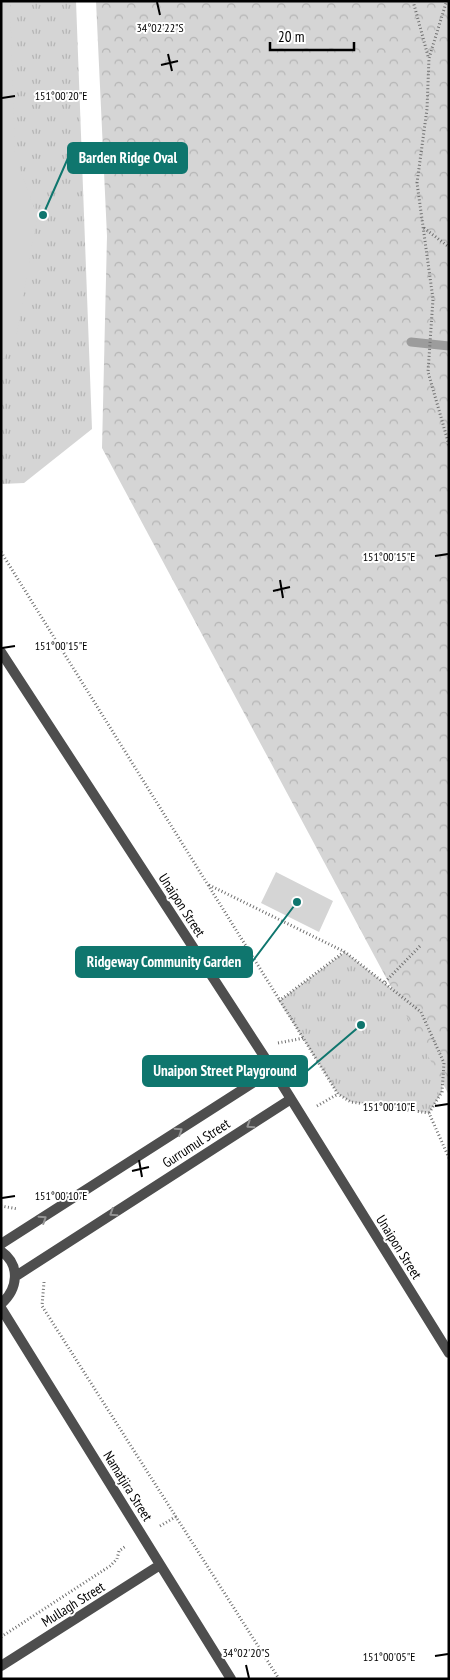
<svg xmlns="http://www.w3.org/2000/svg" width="450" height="1680" font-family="'PT Sans Narrow',sans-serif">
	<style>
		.grass { fill: url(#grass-tufts) }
		.forest { fill: url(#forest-crowns) }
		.garden { fill: #d5d5d5 }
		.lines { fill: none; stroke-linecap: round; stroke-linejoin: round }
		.stream { stroke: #9c9c9c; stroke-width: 9 }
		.path { stroke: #707070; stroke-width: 3; stroke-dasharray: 1 2.5; stroke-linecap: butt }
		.minor { stroke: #4e4e4e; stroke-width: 10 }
		.oneway { stroke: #959595 }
		.ticks { fill: none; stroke: #000; stroke-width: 2 }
		.labels { text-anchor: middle; stroke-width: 4; stroke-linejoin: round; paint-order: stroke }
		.street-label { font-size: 14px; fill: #000; stroke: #fff }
		.ticks-label { font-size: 12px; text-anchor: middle; fill: #000; stroke: #fff; stroke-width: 4; stroke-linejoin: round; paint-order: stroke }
		.leader { fill: none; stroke: #0f766e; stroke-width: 2 }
		.callout-dot { fill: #0f766e; stroke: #fff; stroke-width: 2 }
		.callout { fill: #0f766e; stroke: #0f766e; stroke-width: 2 }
		.callout-label { font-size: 15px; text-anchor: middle; font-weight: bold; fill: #fff }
	</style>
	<defs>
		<pattern id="grass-tufts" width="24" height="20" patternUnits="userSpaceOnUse" patternTransform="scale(1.25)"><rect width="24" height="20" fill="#d5d5d5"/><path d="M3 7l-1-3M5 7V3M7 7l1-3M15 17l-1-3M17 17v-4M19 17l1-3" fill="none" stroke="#b5b5b5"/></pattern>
		<pattern id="forest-crowns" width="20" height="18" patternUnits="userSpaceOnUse" patternTransform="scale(1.25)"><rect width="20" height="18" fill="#d5d5d5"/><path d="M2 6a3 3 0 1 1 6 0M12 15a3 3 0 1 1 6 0" fill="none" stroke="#b5b5b5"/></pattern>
	</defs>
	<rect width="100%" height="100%" fill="#fff"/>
	<path class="grass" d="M 1,1 L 76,1 L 92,429 L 24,483 L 1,484 Z
		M 345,952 L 421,1012 L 444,1063 L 442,1092 L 429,1113 L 351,1102 L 338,1094 L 279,1001 Z"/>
	<path class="forest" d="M 96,1 L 449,1 L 449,1095 L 102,448 L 107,236 Z"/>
	<path class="garden" d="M 1,1 L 10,1 L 15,155 L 37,216 L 16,339 L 1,363 Z
		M 276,872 L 333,901 L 319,932 L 261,903 Z"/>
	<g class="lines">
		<path class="stream" d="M 411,342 L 449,346"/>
		<path class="path" d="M 413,1 L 428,56
			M 449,2 L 446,3 L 429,58 L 427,109 L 417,183 L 433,299 L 428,372 L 449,445
			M 424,228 L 449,247
			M 1,552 L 338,1094 L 351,1102 L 429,1113 L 449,1158
			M 209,885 L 345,952 L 421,1012 L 444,1063 L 442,1092 L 429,1113
			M 385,982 L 421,945
			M 279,1001 L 344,952
			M 278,1043 L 304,1038
			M 317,1106 L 338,1094
			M 1,1206 L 18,1209
			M 44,1282 L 42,1306 L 279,1679
			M 160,1526 L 177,1516
			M 1,1637 L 110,1566 L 117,1559 L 119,1551 L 126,1546"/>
		<path class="minor" d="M 1,652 L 273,1070 L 449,1353
			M 1,1244 L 273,1070
			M 1,1251 C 21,1265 18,1289 1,1304
			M 16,1276 L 291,1099
			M 1,1308 L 231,1679
			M 1,1666 L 160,1565"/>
	</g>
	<defs><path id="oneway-chevron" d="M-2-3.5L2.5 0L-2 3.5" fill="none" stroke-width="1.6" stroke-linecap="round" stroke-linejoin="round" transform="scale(1.25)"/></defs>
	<g class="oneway">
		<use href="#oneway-chevron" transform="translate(250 1125) rotate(147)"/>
		<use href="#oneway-chevron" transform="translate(179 1131) rotate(-33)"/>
		<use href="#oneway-chevron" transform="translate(113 1213) rotate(147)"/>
		<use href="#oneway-chevron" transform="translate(43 1219) rotate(-33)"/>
	</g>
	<path class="ticks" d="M 157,2 L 160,15M 168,54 L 172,71M 161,65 L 178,61M 2,98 L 15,96M 435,556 L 448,554M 280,580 L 283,598M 273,591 L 290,587M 2,648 L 15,646M 435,1106 L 448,1104M 139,1160 L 142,1177M 132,1171 L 149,1167M 2,1198 L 15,1196M 435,1656 L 448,1654M 246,1665 L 249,1678"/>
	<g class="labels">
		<g class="street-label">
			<text transform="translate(182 905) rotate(57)" y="5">Unaipon Street</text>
			<text transform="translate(196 1143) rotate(-33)" y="5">Gurrumul Street</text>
			<text transform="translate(399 1247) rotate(58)" y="5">Unaipon Street</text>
			<text transform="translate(128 1486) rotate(58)" y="5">Namatjira Street</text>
			<text transform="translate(73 1604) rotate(-32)" y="5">Mullagh Street</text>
		</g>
	</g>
	<g class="ticks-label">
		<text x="160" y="32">34°02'22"S</text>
		<text x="61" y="100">151°00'20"E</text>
		<text x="389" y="561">151°00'15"E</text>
		<text x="61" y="650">151°00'15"E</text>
		<text x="389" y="1111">151°00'10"E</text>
		<text x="61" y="1200">151°00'10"E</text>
		<text x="246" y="1657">34°02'20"S</text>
		<text x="389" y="1661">151°00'05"E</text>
	</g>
	<path class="leader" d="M43 215L68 158M297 902L252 962M361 1025L307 1071"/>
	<g class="callout-dot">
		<circle cx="43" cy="215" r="5"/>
		<circle cx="297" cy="902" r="5"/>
		<circle cx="361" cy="1025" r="5"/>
	</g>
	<g class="callout">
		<rect x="68" y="143" width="119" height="30" rx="5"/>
		<rect x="76" y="947" width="176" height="30" rx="5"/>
		<rect x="143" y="1056" width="164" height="30" rx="5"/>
	</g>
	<g class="callout-label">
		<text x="128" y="163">Barden Ridge Oval</text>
		<text x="164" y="967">Ridgeway Community Garden</text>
		<text x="225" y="1076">Unaipon Street Playground</text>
	</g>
	<rect width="450" height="1680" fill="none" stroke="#000000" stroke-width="5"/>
	<path d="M270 42v8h84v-8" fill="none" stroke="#000000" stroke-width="2.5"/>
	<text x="278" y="42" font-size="15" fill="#000000" stroke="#ffffff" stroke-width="4" paint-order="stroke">20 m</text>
</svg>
